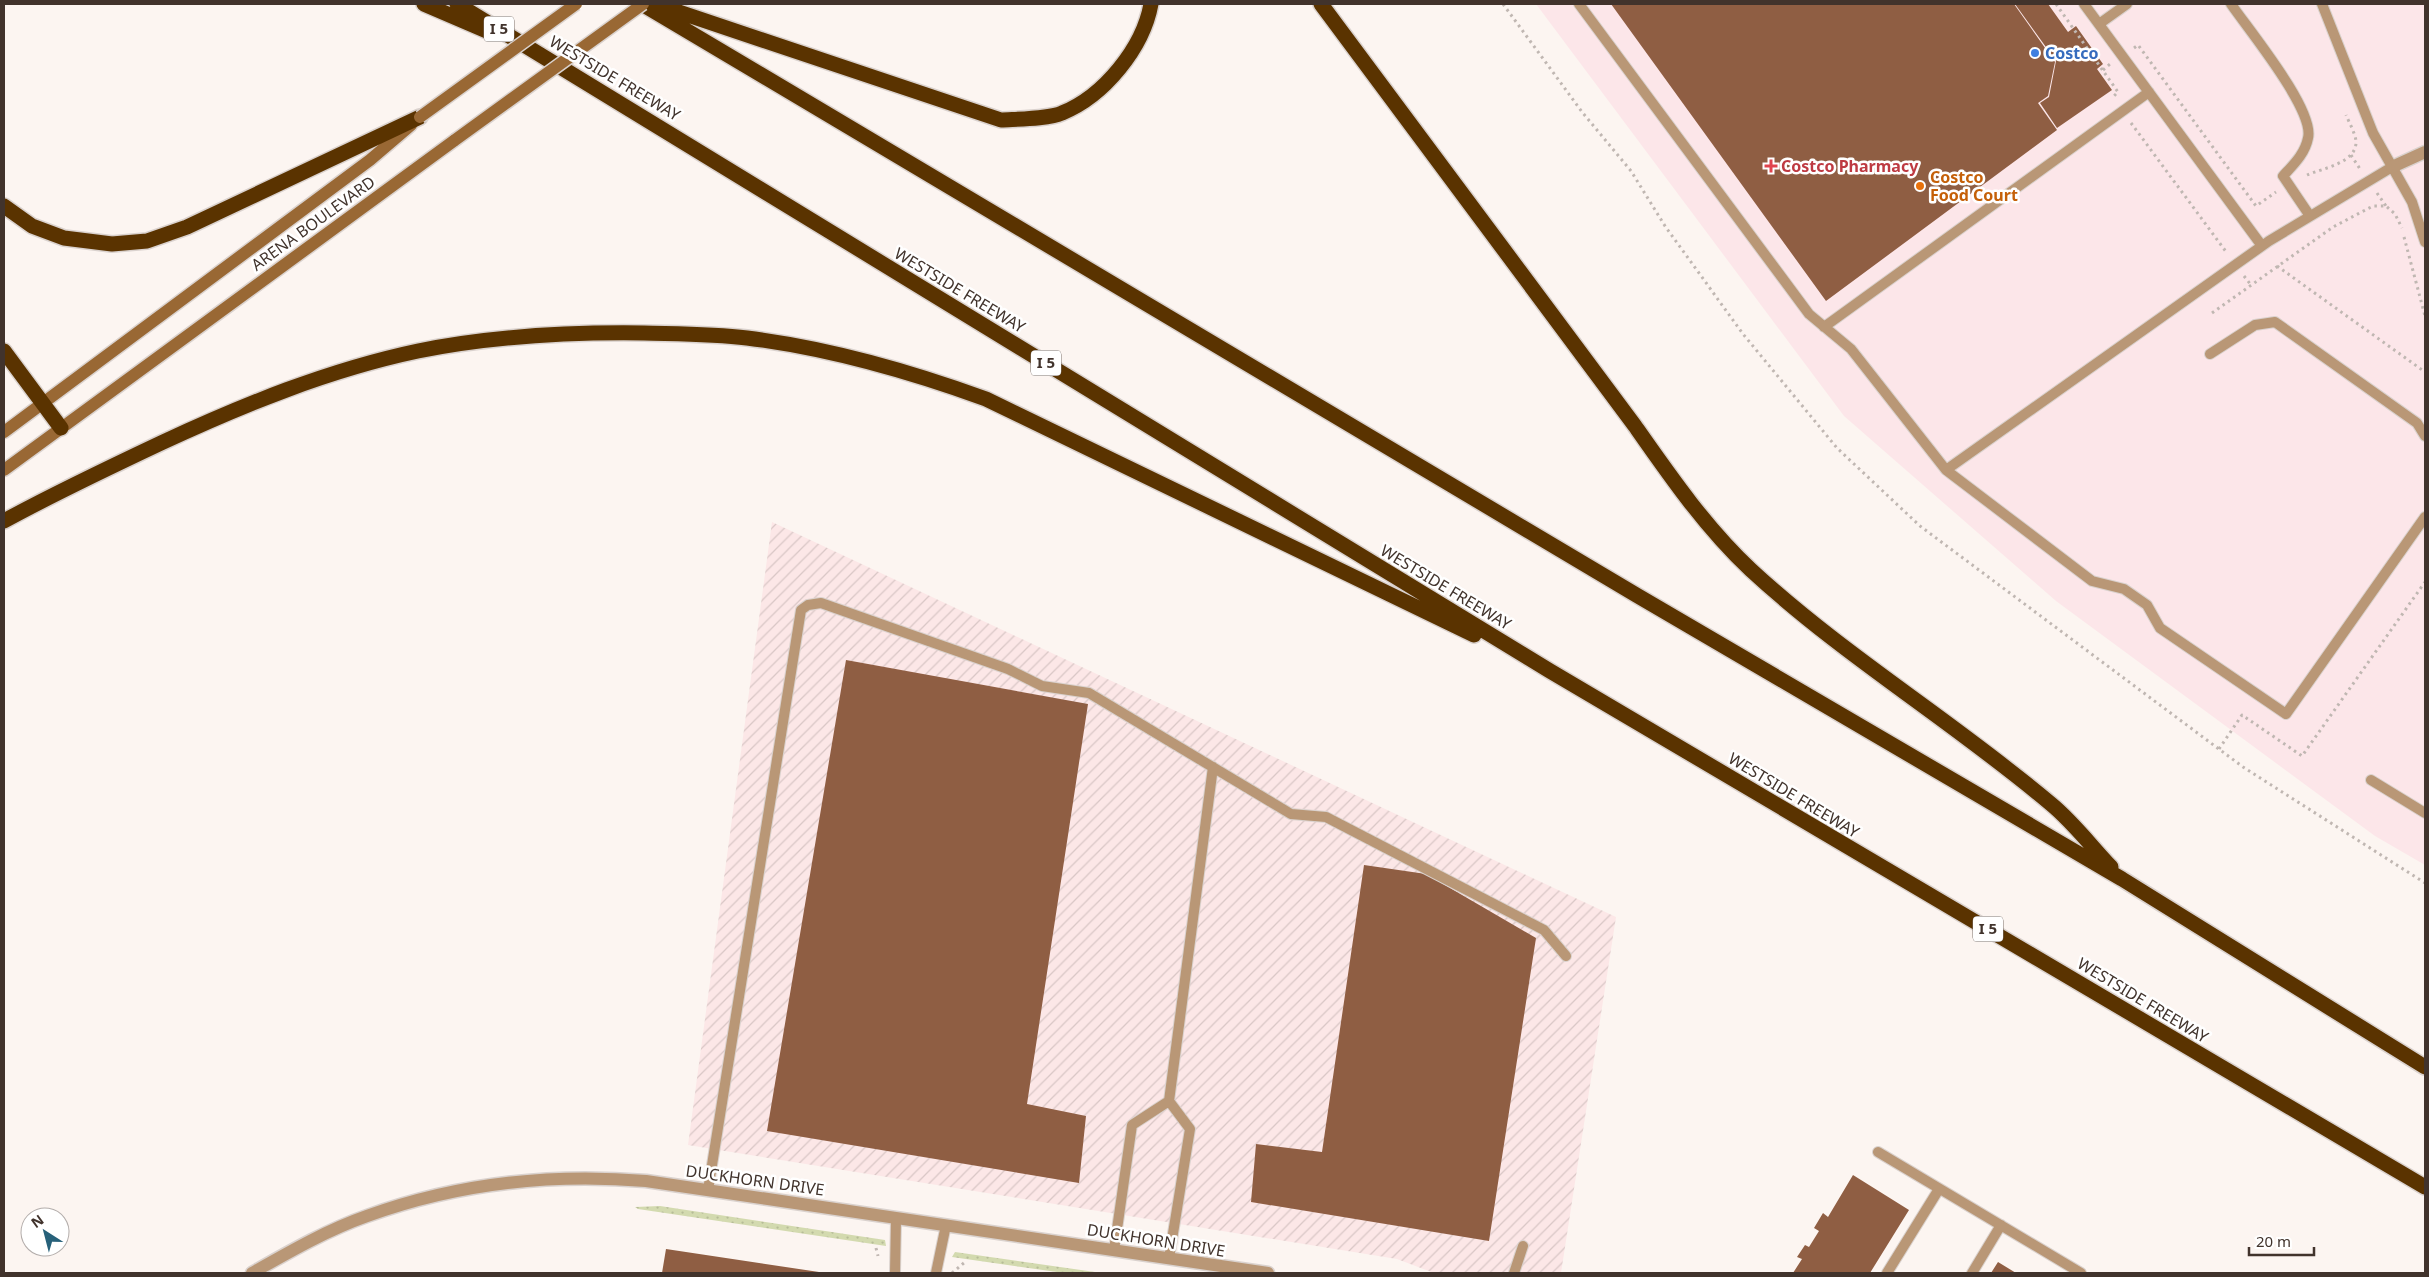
<svg xmlns="http://www.w3.org/2000/svg" width="2429" height="1277" font-family="'Noto Sans',sans-serif">
	<style>
		.commercial { fill: #fce6e9 }
		.industrial { fill: url(#industrial-furrows) }
		.grass { fill: url(#grass-dots) }
		.building { fill: #8f5e43 }
		.lines { fill: none; stroke-linecap: round; stroke-linejoin: round }
		.service-casing { stroke: #dad2ce; stroke-width: 12 }
		.minor-casing { stroke: #dad2ce; stroke-width: 15 }
		.tertiary-casing { stroke: #dad2ce; stroke-width: 15 }
		.secondary-casing { stroke: #dad2ce; stroke-width: 15 }
		.motorway-casing { stroke: #dad2ce; stroke-width: 18 }
		.path { stroke: #c0b7b2; stroke-width: 3; stroke-dasharray: 2.5 4; stroke-linecap: butt }
		.service { stroke: #b99776; stroke-width: 10 }
		.minor { stroke: #b99776; stroke-width: 12 }
		.tertiary { stroke: #b99776; stroke-width: 12 }
		.secondary { stroke: #996834; stroke-width: 12 }
		.motorway { stroke: #5a3300; stroke-width: 15 }
		.secondary-bridge-casing { stroke: #dad2ce; stroke-width: 15; stroke-linecap: butt }
		.secondary-bridge { stroke: #996834; stroke-width: 12 }
		.shop-dot { fill: #3f7fe0; stroke: #fff; stroke-width: 2 }
		.health-dot { fill: #e0444e; stroke: #fff; stroke-width: 2 }
		.food-dot { fill: #e8710a; stroke: #fff; stroke-width: 2 }
		.labels { text-anchor: middle; stroke-width: 5; stroke-linejoin: round; paint-order: stroke }
		.shield { fill: #fff; stroke: #7a706b; stroke-width: 1 }
		.shield-label { font-size: 15px; font-weight: bold; fill: #41332c }
		.shop-label { font-size: 16px; font-weight: bold; fill: #366cbe; stroke: #fff; text-anchor: start }
		.street-label { font-size: 16px; fill: #41332c; stroke: #fff }
		.health-label { font-size: 16px; font-weight: bold; fill: #be3a42; stroke: #fff; text-anchor: start }
		.food-label { font-size: 16px; font-weight: bold; fill: #c56008; stroke: #fff; text-anchor: start }
	</style>
	<defs>
		<pattern id="industrial-furrows" width="10" height="10" patternUnits="userSpaceOnUse" patternTransform="scale(1.25)"><rect width="10" height="10" fill="#fce7e7"/><path d="M-1 1l2-2M0 10L10 0M9 11l2-2" fill="none" stroke="#d9c7c6"/></pattern>
		<pattern id="grass-dots" width="8" height="8" patternUnits="userSpaceOnUse" patternTransform="scale(1.25)"><rect width="8" height="8" fill="#d3daaf"/><path d="M2 2h.1M6 6h.1" fill="none" stroke="#b6bc97" stroke-width="1.8" stroke-linecap="round"/></pattern>
	</defs>
	<rect width="100%" height="100%" fill="#fcf5f1"/>
	<path class="commercial" d="M 1536,4 L 2425,4 L 2425,865 L 2375,836 L 2056,601 L 1844,416 Z"/>
	<path class="industrial" d="M 772,522 L 1616,917 L 1561,1273 L 1434,1273 L 1397,1259 L 688,1145 Z"/>
	<path class="grass" d="M 660,1206 L 885,1240 L 886,1246 L 638,1209 L 635,1207 Z
		M 955,1252 L 1102,1273 L 1064,1273 L 952,1257 Z"/>
	<path class="building" d="M 1611,4 L 2014,4 L 2055,62 L 2048,96 L 2038,103 L 2057,130 L 1826,301 Z
		M 2015,4 L 2048,4 L 2068,32 L 2076,26 L 2103,64 L 2097,69 L 2112,90 L 2057,128 L 2040,103 L 2049,97 L 2056,61 Z
		M 846,660 L 1088,704 L 1027,1104 L 1086,1116 L 1079,1183 L 767,1131 Z
		M 1364,865 L 1426,874 L 1536,938 L 1489,1241 L 1251,1202 L 1256,1144 L 1322,1152 Z
		M 1853,1175 L 1909,1210 L 1870,1273 L 1793,1273 L 1802,1259 L 1797,1257 L 1805,1245 L 1809,1247 L 1819,1231 L 1814,1228 L 1823,1213 L 1828,1217 Z
		M 666,1249 L 819,1272 L 819,1273 L 662,1273 Z
		M 1998,1262 L 2016,1273 L 1991,1273 Z"/>
	<g class="lines">
		<defs>
			<path id="service" d="M 1579,4 L 1809,314 L 1851,349 L 1946,470 L 2269,241 L 2392,167
				M 2084,4 L 2262,246
				M 2231,4 C 2248,29 2315,110 2308,138 C 2305,154 2293,165 2283,176 L 2310,216
				M 2322,4 L 2373,133 L 2412,202 L 2425,242
				M 2099,24 L 2127,4
				M 1824,327 L 2149,92
				M 2210,354 L 2255,325 L 2275,322 L 2417,423 L 2425,436
				M 1946,470 L 2092,581 L 2124,589 L 2147,605 L 2160,628 L 2286,714 L 2425,517
				M 2371,780 L 2425,813
				M 1878,1152 L 2081,1273
				M 708,1190 L 801,610 L 808,605 L 821,603 L 1008,669 L 1042,686 L 1089,693 L 1291,814 L 1326,817 L 1544,930 L 1566,956
				M 1114,1250 L 1132,1125 L 1169,1101
				M 1169,1258 L 1190,1129 L 1169,1101 L 1213,767
				M 895,1273 L 896,1218
				M 936,1273 L 946,1225
				M 1514,1273 L 1523,1246
				M 1887,1273 L 1939,1189
				M 1972,1273 L 2001,1225"/>
			<path id="minor" d="M 2392,167 L 2425,152"/>
			<path id="tertiary" d="M 252,1273 C 289,1252 327,1230 367,1216 C 458,1183 550,1173 646,1181 L 1268,1273"/>
			<path id="secondary" d="M 4,432 L 370,160 L 411,125
				M 4,470 L 455,140"/>
			<path id="motorway" d="M 424,4 L 487,31
				M 457,4 L 1550,671 L 2425,1187
				M 642,4 L 1638,596 L 2122,879 L 2425,1067
				M 655,4 L 1001,120 C 1016,119 1049,119 1062,113 C 1104,96 1143,48 1151,4
				M 1321,4 L 1635,426 C 1670,476 1706,528 1751,570 C 1844,656 1954,722 2051,804 C 2073,822 2091,846 2111,867
				M 4,206 L 32,226 L 64,238 L 112,244 L 147,241 L 187,227 L 420,117
				M 4,351 L 61,428
				M 4,521 C 55,493 108,468 161,443 C 243,405 328,370 418,351 C 492,336 568,332 644,333 C 678,334 713,334 747,338 C 828,348 909,371 986,399 L 1474,635"/>
		</defs>
		<use href="#service" class="service-casing"/>
		<use href="#minor" class="minor-casing"/>
		<use href="#tertiary" class="tertiary-casing"/>
		<use href="#secondary" class="secondary-casing"/>
		<use href="#motorway" class="motorway-casing"/>
		<path class="path" d="M 1503,4 L 1582,112 L 1631,171 L 1665,226 L 1743,334 L 1837,448 L 1920,526 L 2243,767 L 2425,883
			M 2056,4 L 2118,92 L 2114,96
			M 2134,48 L 2138,45 L 2256,206 L 2276,192
			M 2103,70 L 2110,64
			M 2131,123 L 2227,253
			M 2351,155 L 2360,169
			M 2307,175 C 2323,168 2357,163 2356,141 C 2355,133 2349,122 2346,115
			M 2377,193 L 2386,206
			M 2404,237 L 2425,316
			M 2277,266 L 2425,372
			M 2244,276 L 2251,285
			M 2212,313 L 2333,227 L 2373,206 L 2386,206 L 2395,214 L 2402,228
			M 2219,749 L 2242,715 L 2302,756 L 2425,582
			M 876,1248 L 878,1256
			M 952,1273 L 965,1262"/>
		<use href="#service" class="service"/>
		<use href="#minor" class="minor"/>
		<use href="#tertiary" class="tertiary"/>
		<use href="#secondary" class="secondary"/>
		<use href="#motorway" class="motorway"/>
		<defs>
			<path id="secondary-bridge" d="M 420,117 L 576,4
				M 455,140 L 643,4"/>
		</defs>
		<use href="#secondary-bridge" class="secondary-bridge-casing"/>
		<use href="#secondary-bridge" class="secondary-bridge"/>
	</g>
	<circle class="shop-dot" cx="2035" cy="53" r="5"/>
	<path class="health-dot" d="M1768.5 158.5h5v5h5v5h-5v5h-5v-5h-5v-5h5z"/>
	<circle class="food-dot" cx="1920" cy="186" r="5"/>
	<g class="labels">
		<g class="shield">
			<rect x="484" y="16.5" width="30" height="25" rx="4"/>
			<rect x="1031" y="350.5" width="30" height="25" rx="4"/>
			<rect x="1973" y="916.5" width="30" height="25" rx="4"/>
		</g>
		<g class="shield-label">
			<text x="499" y="34">I 5</text>
			<text x="1046" y="368">I 5</text>
			<text x="1988" y="934">I 5</text>
		</g>
		<g class="shop-label">
			<text x="2045" y="59">Costco</text>
		</g>
		<g class="street-label">
			<text transform="translate(615 78) rotate(31)" y="6">WESTSIDE FREEWAY</text>
			<text transform="translate(313 223) rotate(-36)" y="6">ARENA BOULEVARD</text>
			<text transform="translate(960 290) rotate(31)" y="6">WESTSIDE FREEWAY</text>
			<text transform="translate(1446 587) rotate(31)" y="6">WESTSIDE FREEWAY</text>
			<text transform="translate(1794 795) rotate(31)" y="6">WESTSIDE FREEWAY</text>
			<text transform="translate(2143 1000) rotate(31)" y="6">WESTSIDE FREEWAY</text>
			<text transform="translate(755 1180) rotate(8)" y="6">DUCKHORN DRIVE</text>
			<text transform="translate(1156 1240) rotate(9)" y="6">DUCKHORN DRIVE</text>
		</g>
		<g class="health-label">
			<text x="1781" y="172">Costco Pharmacy</text>
		</g>
		<g class="food-label">
			<text x="1930" y="183">Costco<tspan x="1930" dy="18">Food Court</tspan></text>
		</g>
	</g>
	<rect width="2429" height="1277" fill="none" stroke="#41332c" stroke-width="10"/>
	<g transform="translate(45 1232) rotate(324)"><circle r="24" fill="#ffffff" stroke="#b3adab"/>
	<path d="M0-4L9 19L0 12L-9 19Z" fill="#27617a"/>
	<text y="-8" font-size="14" font-weight="bold" text-anchor="middle" fill="#41332c">N</text>
	</g>
	<path d="M2249 1247v8h65v-8" fill="none" stroke="#41332c" stroke-width="2.5"/>
	<text x="2256" y="1247" font-size="15" fill="#41332c" stroke="#ffffff" stroke-width="4" paint-order="stroke">20 m</text>
</svg>
